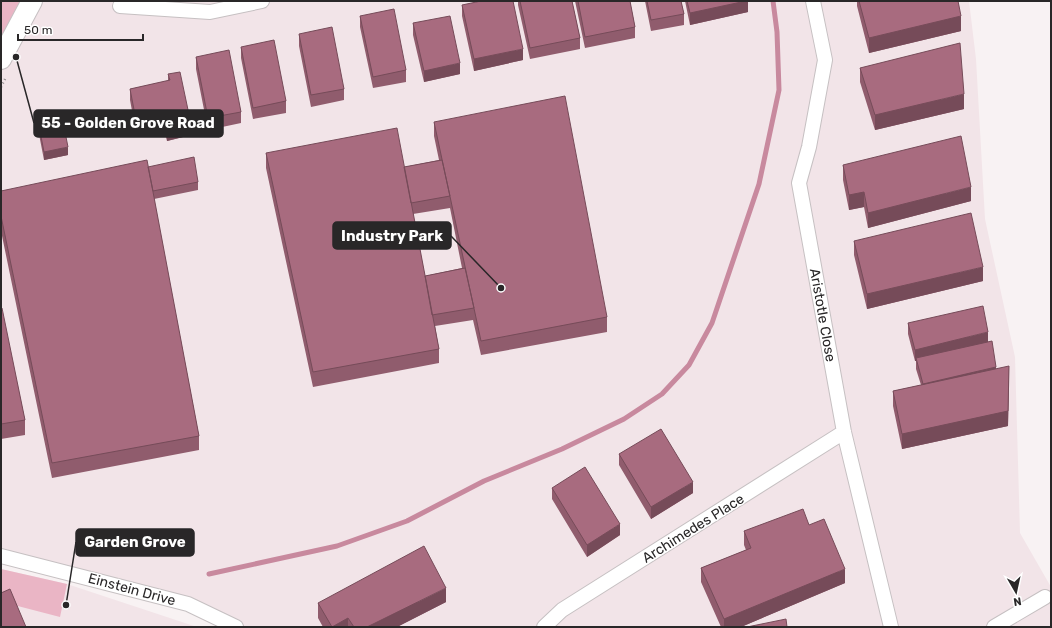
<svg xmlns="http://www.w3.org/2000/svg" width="1052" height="628" font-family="Rubik,sans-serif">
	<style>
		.built { fill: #f2e4e8 }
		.green { fill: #eab5c5 }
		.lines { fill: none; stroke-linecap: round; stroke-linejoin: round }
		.stream { stroke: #c8899e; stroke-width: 5 }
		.street-casing { stroke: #c6c0c2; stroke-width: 16 }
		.secondary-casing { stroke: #c6c0c2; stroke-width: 22 }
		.path { stroke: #8d898a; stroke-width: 2.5; stroke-dasharray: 1 3; stroke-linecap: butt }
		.street { stroke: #fff; stroke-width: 14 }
		.secondary { stroke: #fff; stroke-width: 20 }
		.wall { fill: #905c6d; fill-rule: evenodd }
		.shaded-wall { fill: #764b59 }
		.building { fill: #a86b7f; stroke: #764b59 }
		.labels { text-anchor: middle; stroke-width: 3; stroke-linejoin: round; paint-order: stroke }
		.street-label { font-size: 14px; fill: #292728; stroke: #fff }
		.leader { fill: none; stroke: #292728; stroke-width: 1.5 }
		.callout-dot { fill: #292728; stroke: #fff; stroke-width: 1.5 }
		.callout { fill: #292728; stroke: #292728; stroke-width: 1.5 }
		.callout-label { font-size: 15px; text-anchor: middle; font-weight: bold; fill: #fff }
	</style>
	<rect width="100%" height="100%" fill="#f8f2f3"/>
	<path class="built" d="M 32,1 L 969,1 L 976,59 L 985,219 L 1015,357 L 1020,533 L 1051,587 L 1051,627 L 221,627 L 223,621 L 1,557 L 1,59 Z
		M 1,569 L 67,584 L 197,627 L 1,627 Z"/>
	<path class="green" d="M 1,1 L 32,1 L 1,59 Z
		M 1,569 L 67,584 L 60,617 L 10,604 L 1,608 Z"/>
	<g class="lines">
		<path class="stream" d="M 209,574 L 337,546 L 407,521 L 484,481 L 562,449 L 624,419 L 662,394 L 689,365 L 712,323 L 759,184 L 779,90 L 777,32 L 773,1"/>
		<defs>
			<path id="street" d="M 813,1 L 825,60 L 809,147 L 799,183 L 844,432 L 891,627
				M 120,6 L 210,12 L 262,1
				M 1,556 L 188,604 L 236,627
				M 544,627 L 562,610 L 844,432
				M 994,627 L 1045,597"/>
			<path id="secondary" d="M 1,59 L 32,1"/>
		</defs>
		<use href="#street" class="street-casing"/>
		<use href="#secondary" class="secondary-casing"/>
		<path class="path" d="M 1,87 L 6,77"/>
		<use href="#street" class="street"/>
		<use href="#secondary" class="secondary"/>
	</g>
	<path class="wall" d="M 518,1 L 572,1 L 580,38 L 580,49 L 530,59 L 518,5 Z
		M 575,1 L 630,1 L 635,27 L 635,38 L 585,48 Z
		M 645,1 L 681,1 L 684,14 L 684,25 L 651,31 Z
		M 685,1 L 748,1 L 748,12 L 690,25 Z
		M 857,1 L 958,1 L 961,31 L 869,53 L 857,6 Z
		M 462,5 L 523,60 L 474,71 L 462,16 Z
		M 360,16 L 406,70 L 406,82 L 373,88 L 360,27 Z
		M 413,23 L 460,74 L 424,82 L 413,35 Z
		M 299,34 L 344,89 L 344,100 L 311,107 L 299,46 Z
		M 241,47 L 286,101 L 286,113 L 253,119 L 241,58 Z
		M 196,57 L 241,112 L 241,123 L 208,130 L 196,69 Z
		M 860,68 L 964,109 L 875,130 L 860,82 Z
		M 168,74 L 191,135 L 167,141 L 163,126 L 136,132 L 130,100 L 130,89 L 168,81 Z
		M 37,116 L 68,155 L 44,160 L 37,124 Z
		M 434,122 L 607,317 L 607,332 L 481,355 L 473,320 L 435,326 L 439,349 L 439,363 L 313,387 L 266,168 L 266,153 L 404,167 L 439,160 L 434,136 ZM 450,208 L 462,268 L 425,276 L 413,214 Z
		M 843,165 L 971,201 L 868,228 L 864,207 L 849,210 L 843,180 Z
		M 148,167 L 198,182 L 198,190 L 154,199 L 199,436 L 199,450 L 52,478 L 1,231 L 1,191 Z
		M 854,241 L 983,281 L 867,309 L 854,255 Z
		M 1,308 L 25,420 L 25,435 L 1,439 Z
		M 908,323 L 988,341 L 996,369 L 1009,381 L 1008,426 L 902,449 L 893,406 L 893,391 L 921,385 L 916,369 L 916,361 L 915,361 L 908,334 Z
		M 619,454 L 693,493 L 651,519 L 619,465 Z
		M 552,488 L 620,535 L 587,557 L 552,499 Z
		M 809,525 L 845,583 L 741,627 L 721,627 L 701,582 L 701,568 L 746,550 L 744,545 L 744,531 Z
		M 446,602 L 397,627 L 323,627 L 318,618 L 318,603 Z"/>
	<path class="shaded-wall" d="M 746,1 L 748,1 L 748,12 L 690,25 L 690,13 Z
		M 961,16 L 961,31 L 869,53 L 869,38 Z
		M 523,49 L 523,60 L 474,71 L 474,59 Z
		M 460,63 L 460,74 L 424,82 L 424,71 Z
		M 964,94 L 964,109 L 875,130 L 875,115 Z
		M 163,115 L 163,126 L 136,132 L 136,120 Z
		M 191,124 L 191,135 L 167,141 L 167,129 Z
		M 68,147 L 68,155 L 44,160 L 44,152 Z
		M 971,187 L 971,201 L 868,228 L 868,213 Z
		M 864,192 L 864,207 L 849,210 L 849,195 Z
		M 983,267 L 983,281 L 867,309 L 867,294 Z
		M 988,332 L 988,344 L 916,358 L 916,361 L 915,361 L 915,350 Z
		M 1009,366 L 1008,426 L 902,449 L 902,434 Z
		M 996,367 L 996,378 L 923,395 L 923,384 Z
		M 693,482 L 693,493 L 651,519 L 651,507 Z
		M 620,524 L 620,535 L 587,557 L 587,545 Z
		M 845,569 L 845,583 L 741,627 L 724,627 L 724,619 Z
		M 446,588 L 446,602 L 397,627 L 367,627 Z
		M 348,618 L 348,627 L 332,627 Z"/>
	<path class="building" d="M 481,1 L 513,1 L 523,49 L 474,59 L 462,5 Z
		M 520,1 L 572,1 L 580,38 L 530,48 Z
		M 578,1 L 630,1 L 635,27 L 585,37 Z
		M 647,1 L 681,1 L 684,14 L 651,20 Z
		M 687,1 L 746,1 L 690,13 Z
		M 859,1 L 958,1 L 961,16 L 869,38 Z
		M 394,9 L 406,70 L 373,77 L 360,16 Z
		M 450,16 L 460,63 L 424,71 L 413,23 Z
		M 332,27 L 344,89 L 311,95 L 299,34 Z
		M 274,40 L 286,101 L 253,108 L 241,47 Z
		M 960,43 L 964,94 L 875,115 L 860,68 Z
		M 229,50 L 241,112 L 208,118 L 196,57 Z
		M 180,72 L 191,124 L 167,129 L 163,115 L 136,120 L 130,89 L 170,80 L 168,74 Z
		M 565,96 L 607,317 L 481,341 L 434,122 Z
		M 61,112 L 68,147 L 44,152 L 37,116 Z
		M 397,128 L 439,349 L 313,372 L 266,153 Z
		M 961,136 L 971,187 L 868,213 L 864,192 L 849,195 L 843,165 Z
		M 194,157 L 198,182 L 153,191 L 148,167 Z
		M 147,160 L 199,436 L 52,463 L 1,216 L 1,191 Z
		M 442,160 L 450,196 L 411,203 L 404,167 Z
		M 971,213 L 983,267 L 867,294 L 854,241 Z
		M 465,268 L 474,308 L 432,315 L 425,276 Z
		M 983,306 L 988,332 L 915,350 L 908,323 Z
		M 1,308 L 2,308 L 25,420 L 1,424 Z
		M 992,341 L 996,367 L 923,384 L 916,358 Z
		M 1009,366 L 1008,411 L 902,434 L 893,391 Z
		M 661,429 L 693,482 L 651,507 L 619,454 Z
		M 585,467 L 620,524 L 587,545 L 552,488 Z
		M 803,509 L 809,525 L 824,519 L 845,569 L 724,619 L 701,568 L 751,548 L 744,531 Z
		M 424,546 L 446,588 L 367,627 L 354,627 L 348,618 L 332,627 L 318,603 Z
		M 10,589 L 26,627 L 1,627 L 1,593 Z
		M 786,619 L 787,627 L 747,627 Z"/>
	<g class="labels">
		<g class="street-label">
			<text transform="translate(823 315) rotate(80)" y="5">Aristotle Close</text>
			<text transform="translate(693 528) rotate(-32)" y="5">Archimedes Place</text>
			<text transform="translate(132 589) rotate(15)" y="5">Einstein Drive</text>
		</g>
	</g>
	<path class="leader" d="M16 57L34 123M501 288L451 236M66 605L76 542"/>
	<g class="callout-dot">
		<circle cx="16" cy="57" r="4"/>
		<circle cx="501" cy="288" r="4"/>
		<circle cx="66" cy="605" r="4"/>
	</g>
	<g class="callout">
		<rect x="34" y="110" width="189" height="27" rx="4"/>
		<rect x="333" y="222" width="118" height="27" rx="4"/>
		<rect x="76" y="529" width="118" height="27" rx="4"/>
	</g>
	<g class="callout-label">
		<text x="128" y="128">55 - Golden Grove Road</text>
		<text x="392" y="241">Industry Park</text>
		<text x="135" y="547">Garden Grove</text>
	</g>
	<rect width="1052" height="628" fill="none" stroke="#292728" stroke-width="4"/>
	<g transform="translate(1016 592) rotate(171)" stroke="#ffffff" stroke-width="3" paint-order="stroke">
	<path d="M0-3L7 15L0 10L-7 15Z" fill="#292728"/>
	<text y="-6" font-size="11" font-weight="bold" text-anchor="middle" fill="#292728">N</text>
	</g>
	<path d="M18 34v6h125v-6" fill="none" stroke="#292728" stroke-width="2"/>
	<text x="24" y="34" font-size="12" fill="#292728" stroke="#ffffff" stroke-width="3" paint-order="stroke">50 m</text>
</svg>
